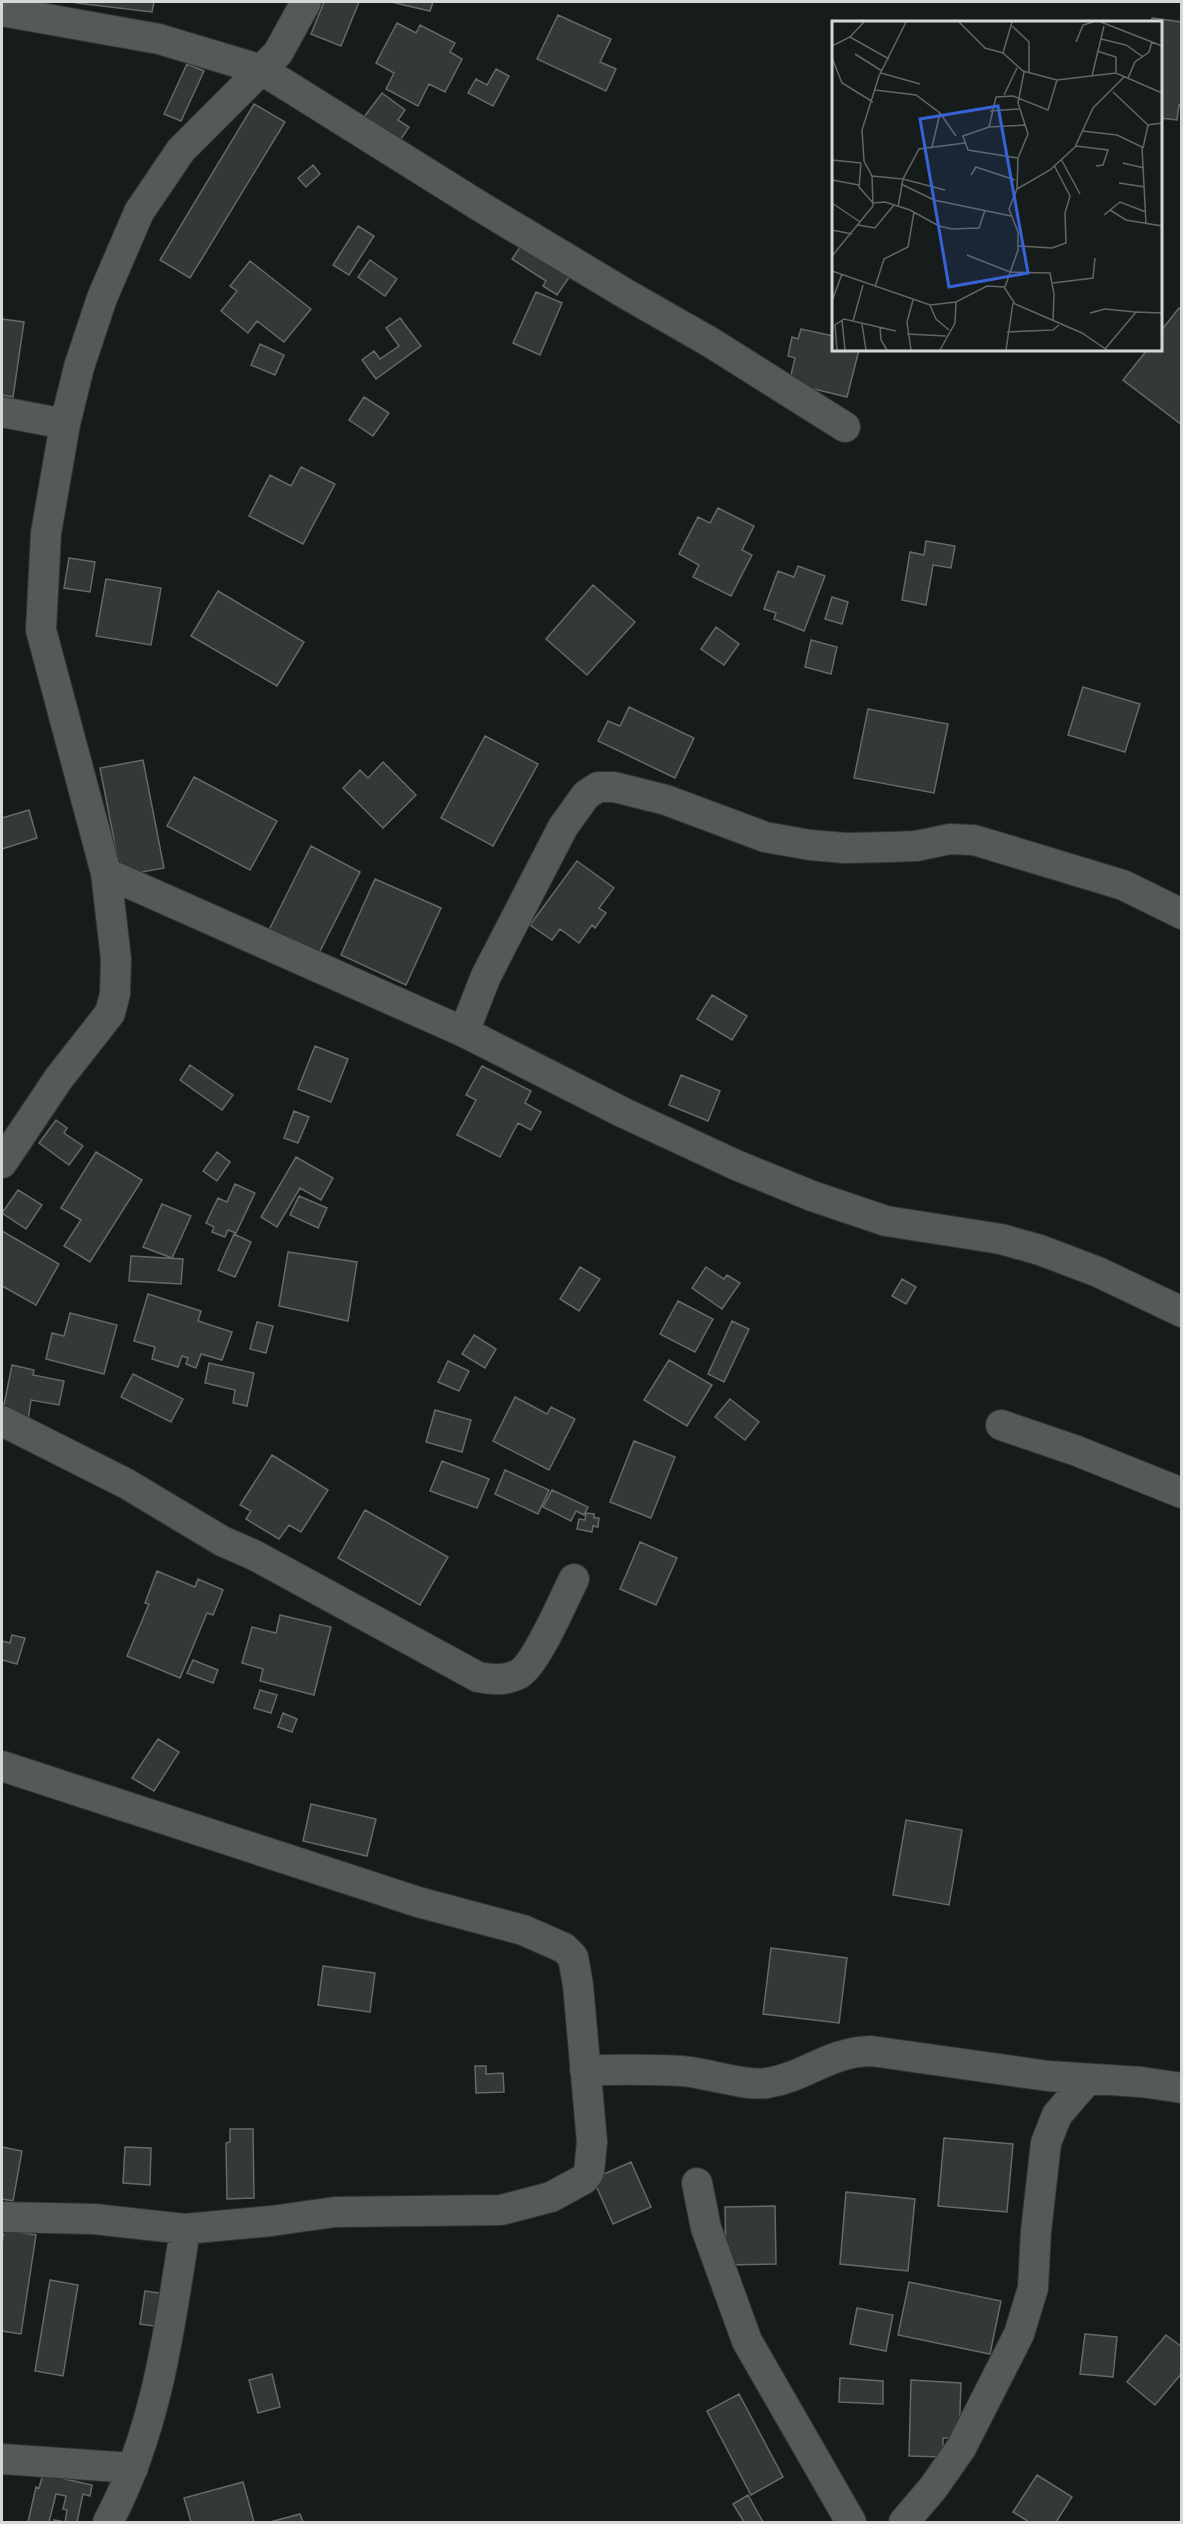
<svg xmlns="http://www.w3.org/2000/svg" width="1183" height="2524" font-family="'Source Serif 4',serif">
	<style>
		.building { fill: #333938; stroke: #646a6a; stroke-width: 1.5 }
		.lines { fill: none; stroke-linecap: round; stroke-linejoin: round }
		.minor-casing { stroke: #313534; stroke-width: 32 }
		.minor { stroke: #535a59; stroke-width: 30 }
		.inset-road { fill: none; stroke: #626766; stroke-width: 1.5 }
		.view { fill: #3863d8; fill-opacity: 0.15; stroke: #3863d8; stroke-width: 3 }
		.inset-edge { fill: none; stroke: #d4d8d7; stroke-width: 3 }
	</style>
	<rect width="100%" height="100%" fill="#161c1b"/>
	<path class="building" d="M 77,2 L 154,2 L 152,12 L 76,3 Z
		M 324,2 L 359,2 L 341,46 L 311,34 Z
		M 391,2 L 433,2 L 430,11 Z
		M 558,15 L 611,39 L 600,62 L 616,69 L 606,91 L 537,59 Z
		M 1152,18 L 1182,22 L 1182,106 L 1179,105 L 1177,120 L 1160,118 L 1160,22 L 1151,22 Z
		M 397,23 L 416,33 L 420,25 L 455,43 L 450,52 L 462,59 L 445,92 L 429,84 L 418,106 L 386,89 L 394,73 L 376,63 Z
		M 187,64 L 204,71 L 181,121 L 164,114 Z
		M 496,69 L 509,76 L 493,106 L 468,93 L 476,79 L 487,85 Z
		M 382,93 L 405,110 L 398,120 L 409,127 L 399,142 L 364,117 Z
		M 254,104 L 285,122 L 190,278 L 160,260 Z
		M 313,165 L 320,174 L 306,187 L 298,178 Z
		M 358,226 L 374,236 L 349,275 L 333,265 Z
		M 522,244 L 570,276 L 557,295 L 543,286 L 546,281 L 512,259 Z
		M 370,260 L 397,279 L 385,296 L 358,277 Z
		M 250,261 L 311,309 L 284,342 L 257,321 L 248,333 L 221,311 L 237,291 L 230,286 Z
		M 536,292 L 562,303 L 540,355 L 513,343 Z
		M 1179,308 L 1182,310 L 1182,425 L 1123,380 L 1147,350 L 1160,350 L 1160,332 Z
		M 400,318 L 421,346 L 376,379 L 362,360 L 374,351 L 380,359 L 399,346 L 386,328 Z
		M 2,319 L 24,322 L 13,397 L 2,395 Z
		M 801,329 L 834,336 L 834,350 L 859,350 L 847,397 L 789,383 L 795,358 L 788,356 L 792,337 L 798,339 Z
		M 260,344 L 284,355 L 275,375 L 251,365 Z
		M 364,397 L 389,413 L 373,436 L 349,420 Z
		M 301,467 L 335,484 L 303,544 L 249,516 L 270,475 L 291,486 Z
		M 718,508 L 754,526 L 742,550 L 752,555 L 731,596 L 693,577 L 699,565 L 679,554 L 698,517 L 710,523 Z
		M 926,541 L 955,546 L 951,568 L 933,565 L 926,605 L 902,600 L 910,552 L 924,555 Z
		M 69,558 L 95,562 L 90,592 L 64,588 Z
		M 798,566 L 825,576 L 804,631 L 774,619 L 776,613 L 764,609 L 778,571 L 794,577 Z
		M 106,579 L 161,588 L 151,645 L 96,636 Z
		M 593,585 L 635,622 L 587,675 L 546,639 Z
		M 218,591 L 304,642 L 277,686 L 191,636 Z
		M 832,597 L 848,602 L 842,624 L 825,619 Z
		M 716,627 L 739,644 L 724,665 L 701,649 Z
		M 811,640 L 837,647 L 831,674 L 805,667 Z
		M 1083,687 L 1140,704 L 1125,752 L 1068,735 Z
		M 629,707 L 694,738 L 675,778 L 598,741 L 608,721 L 620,726 Z
		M 868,709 L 948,724 L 934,793 L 854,778 Z
		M 485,736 L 538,764 L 493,846 L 441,818 Z
		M 143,760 L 164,868 L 121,876 L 100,768 Z
		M 383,762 L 416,795 L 383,828 L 343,788 L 360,770 L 368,778 Z
		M 194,777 L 277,821 L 250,870 L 167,826 Z
		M 29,810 L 37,838 L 2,849 L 2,818 Z
		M 311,846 L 360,872 L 318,955 L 269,930 Z
		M 577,861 L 614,888 L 599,908 L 606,913 L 595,928 L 592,925 L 579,943 L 560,929 L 552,940 L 530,925 Z
		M 375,879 L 441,908 L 406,985 L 341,955 Z
		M 712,995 L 747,1016 L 732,1040 L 697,1019 Z
		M 315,1046 L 348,1059 L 331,1102 L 298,1089 Z
		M 190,1065 L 233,1095 L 222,1110 L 180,1080 Z
		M 482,1066 L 531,1091 L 525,1103 L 541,1112 L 531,1130 L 518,1123 L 500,1157 L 457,1135 L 476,1100 L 466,1095 Z
		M 681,1075 L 720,1091 L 708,1121 L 669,1105 Z
		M 294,1111 L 309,1117 L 298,1143 L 284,1138 Z
		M 56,1120 L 67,1128 L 64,1133 L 83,1146 L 69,1165 L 39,1143 Z
		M 96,1152 L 142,1180 L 90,1262 L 64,1246 L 81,1220 L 61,1208 Z
		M 217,1152 L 230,1162 L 217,1181 L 203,1171 Z
		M 296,1157 L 333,1178 L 321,1200 L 300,1188 L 277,1227 L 261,1217 Z
		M 235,1184 L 255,1193 L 236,1233 L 228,1230 L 225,1237 L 212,1232 L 214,1227 L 206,1223 L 218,1198 L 227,1202 Z
		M 18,1190 L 42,1205 L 26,1229 L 2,1213 Z
		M 299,1196 L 327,1208 L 318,1228 L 290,1215 Z
		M 162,1204 L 191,1216 L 172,1258 L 143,1247 Z
		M 2,1231 L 59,1264 L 36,1305 L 2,1286 Z
		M 234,1234 L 251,1242 L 235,1277 L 218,1270 Z
		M 288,1252 L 357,1262 L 348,1321 L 279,1306 Z
		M 131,1256 L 183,1259 L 181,1284 L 129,1281 Z
		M 580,1267 L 600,1279 L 579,1311 L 560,1299 Z
		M 706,1267 L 724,1279 L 727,1275 L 740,1283 L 722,1309 L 692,1288 Z
		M 902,1279 L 916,1287 L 906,1304 L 892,1296 Z
		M 148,1294 L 201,1311 L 198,1321 L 232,1332 L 222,1360 L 201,1354 L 196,1368 L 186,1364 L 188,1358 L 182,1356 L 178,1367 L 152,1359 L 155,1347 L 134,1341 Z
		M 678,1301 L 713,1319 L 695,1352 L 660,1334 Z
		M 70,1313 L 117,1325 L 104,1374 L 46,1359 L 52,1333 L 64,1336 Z
		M 732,1321 L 749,1329 L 724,1382 L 708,1374 Z
		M 257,1322 L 273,1326 L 266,1353 L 250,1349 Z
		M 474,1335 L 496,1349 L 485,1368 L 462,1354 Z
		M 669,1360 L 712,1385 L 687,1426 L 644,1400 Z
		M 448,1361 L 469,1371 L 459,1391 L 438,1382 Z
		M 209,1363 L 254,1373 L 247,1406 L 233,1403 L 235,1390 L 205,1383 Z
		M 12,1365 L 34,1370 L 33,1375 L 64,1381 L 59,1405 L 31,1400 L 28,1420 L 2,1415 Z
		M 133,1374 L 183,1399 L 171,1422 L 121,1397 Z
		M 515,1397 L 547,1414 L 551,1407 L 575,1419 L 549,1470 L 493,1441 Z
		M 730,1399 L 759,1422 L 745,1440 L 715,1417 Z
		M 435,1410 L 471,1420 L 462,1452 L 426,1442 Z
		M 634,1441 L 675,1457 L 651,1518 L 610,1502 Z
		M 272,1455 L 328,1490 L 301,1532 L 289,1525 L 279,1539 L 246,1519 L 251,1511 L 240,1505 Z
		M 442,1461 L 489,1479 L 477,1508 L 430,1491 Z
		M 505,1470 L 549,1490 L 538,1514 L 495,1494 Z
		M 552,1490 L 588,1507 L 584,1515 L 576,1511 L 571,1521 L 543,1507 Z
		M 365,1510 L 448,1557 L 420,1605 L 338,1558 Z
		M 586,1513 L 594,1514 L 594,1518 L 599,1518 L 598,1527 L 593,1526 L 592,1532 L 577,1529 L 579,1519 L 585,1520 Z
		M 640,1542 L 677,1558 L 656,1605 L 620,1589 Z
		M 157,1571 L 195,1587 L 198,1579 L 223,1590 L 213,1615 L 207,1613 L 180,1678 L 127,1656 L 149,1604 L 145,1603 Z
		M 280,1615 L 331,1627 L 314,1695 L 260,1681 L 263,1669 L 242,1663 L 252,1627 L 276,1633 Z
		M 12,1635 L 25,1638 L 17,1664 L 2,1660 L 2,1641 L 10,1643 Z
		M 193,1660 L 218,1670 L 213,1683 L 187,1673 Z
		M 260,1690 L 277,1695 L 271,1713 L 254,1708 Z
		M 283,1713 L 297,1719 L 292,1732 L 278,1727 Z
		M 158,1739 L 179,1752 L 154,1791 L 132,1778 Z
		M 311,1804 L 376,1819 L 367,1856 L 303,1841 Z
		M 906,1820 L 962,1830 L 949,1905 L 893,1895 Z
		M 771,1948 L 847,1958 L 839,2023 L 763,2014 Z
		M 323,1966 L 375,1973 L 370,2012 L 318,2005 Z
		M 475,2066 L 486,2066 L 486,2074 L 503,2073 L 504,2092 L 476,2093 Z
		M 230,2129 L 253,2129 L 254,2198 L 227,2199 L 226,2143 L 230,2142 Z
		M 944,2138 L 1013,2144 L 1007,2212 L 938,2206 Z
		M 2,2147 L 22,2151 L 13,2201 L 2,2199 Z
		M 125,2147 L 151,2148 L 150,2185 L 123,2183 Z
		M 631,2162 L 651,2207 L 613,2224 L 593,2179 Z
		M 846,2192 L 915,2199 L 908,2271 L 840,2264 Z
		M 775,2206 L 776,2264 L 726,2265 L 725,2207 Z
		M 4,2230 L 36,2235 L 21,2334 L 2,2331 L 2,2245 Z
		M 50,2280 L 78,2285 L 63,2376 L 35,2371 Z
		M 909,2282 L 1001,2301 L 990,2354 L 898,2335 Z
		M 145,2291 L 166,2294 L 161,2327 L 140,2324 Z
		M 857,2308 L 893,2315 L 886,2351 L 850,2344 Z
		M 1085,2334 L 1117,2337 L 1113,2377 L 1080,2374 Z
		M 1166,2335 L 1182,2347 L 1182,2373 L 1155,2405 L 1127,2382 Z
		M 272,2374 L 280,2407 L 258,2413 L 249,2380 Z
		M 840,2378 L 883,2381 L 883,2404 L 839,2402 Z
		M 911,2380 L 961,2383 L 959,2438 L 943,2438 L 943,2457 L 909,2456 Z
		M 739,2394 L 783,2477 L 751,2495 L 707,2411 Z
		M 43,2474 L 92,2485 L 90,2496 L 83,2494 L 77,2522 L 54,2522 L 54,2520 L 65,2522 L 67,2510 L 63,2509 L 66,2496 L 56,2494 L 49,2522 L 28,2522 L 36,2487 L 39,2488 Z
		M 1037,2475 L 1072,2497 L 1056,2522 L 1029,2522 L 1013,2512 Z
		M 243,2482 L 254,2522 L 191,2522 L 184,2498 Z
		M 748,2495 L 763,2522 L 744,2522 L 733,2504 Z
		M 300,2514 L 303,2522 L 270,2522 Z"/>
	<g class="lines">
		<defs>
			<path id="minor" d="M 2,11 L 159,39 L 262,70 L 481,207 L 626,294 L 710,342 L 845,427
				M 2,412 L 65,424
				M 106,873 L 464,1032 L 624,1113 L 736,1165 L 812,1196 L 886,1221 L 1001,1239 L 1040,1250 L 1098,1272 L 1182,1312
				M 464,1032 L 486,976 L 563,827 L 586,795 L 598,787 L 614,787 L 666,800 L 765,837 L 810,845 L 845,848 L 891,847 L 916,846 L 950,839 L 974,840 L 1123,885 L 1182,914
				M 2,1163 L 59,1078 L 110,1013 L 115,994 L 116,959 L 106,873 L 41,630 L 46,533 L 65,424 L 79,367 L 102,298 L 139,212 L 181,150 L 278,53 L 306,2
				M 2,1421 L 127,1484 L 222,1541 L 254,1555 L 478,1677 C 492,1680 506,1681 519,1674 C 537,1663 563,1600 574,1579
				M 1001,1425 L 1077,1451 L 1182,1493
				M 2,1766 L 418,1902 L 523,1930 L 564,1948 L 573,1957 L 578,1985 L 592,2142 L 589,2172 L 584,2179 L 551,2197 L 501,2210 L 335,2212 L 271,2221 L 185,2229 L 94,2219 L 2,2217
				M 585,2070 C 617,2070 650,2069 682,2071 C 708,2073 742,2086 767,2083 C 806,2077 828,2052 871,2051 L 1048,2076 L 1141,2082 L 1182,2088
				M 697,2183 L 706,2228 L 747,2341 L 851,2522
				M 2,2459 L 133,2468
				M 108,2522 C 156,2433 170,2328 185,2229
				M 904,2522 L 933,2488 L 961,2448 L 1019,2334 L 1033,2288 L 1036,2231 L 1046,2143 L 1057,2115 L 1088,2079"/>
		</defs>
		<use href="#minor" class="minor-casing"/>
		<use href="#minor" class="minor"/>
	</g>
	<g transform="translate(832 21)">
		<rect width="330" height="330" fill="#161c1b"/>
		<path class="inset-road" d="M 127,1 L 153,27 L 171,32 L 191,50 L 225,59 L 284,52 L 330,72M 269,1 L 330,25M 180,5 L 197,21 L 197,51M 18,16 L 57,38M 269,18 L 294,24 L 311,36M 244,21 L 251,4 L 261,1M 0,25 L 18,16 L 32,1M 265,30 L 284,36 L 284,52M 171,32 L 180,1M 23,33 L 50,50M 0,37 L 10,62 L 41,81M 49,52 L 88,63M 260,55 L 272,5M 296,57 L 303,41 L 317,31 L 320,20M 43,69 L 84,74 L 108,92 L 124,115M 281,71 L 316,104M 172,74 L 185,47M 158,90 L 187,88M 157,106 L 164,76 L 181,75 L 216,89 L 225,59M 250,110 L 285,114 L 310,126 L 314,203M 244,125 L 276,129 L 271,144 L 264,145M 100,126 L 108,92M 311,127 L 316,104 L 330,102M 186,137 L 136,129 L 131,115 L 157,106 L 194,104M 229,138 L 248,173M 0,139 L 29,142M 29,142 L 27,166 L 41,182 L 53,181 L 78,189 L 107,205 L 120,208 L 147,207 L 153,189M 291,142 L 312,147M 139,154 L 144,146 L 183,159M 40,155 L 71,158 L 113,169M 0,159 L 27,164M 287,162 L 313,166M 69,163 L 102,179 L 179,195M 185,168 L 186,137 L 196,113 L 186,82 L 192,51M 0,182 L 28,201M 66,186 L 71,158 L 87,128 L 133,122M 278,189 L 294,199 L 330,205M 272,194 L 288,181 L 314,191M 26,204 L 43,207 L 62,184M 0,209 L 20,213M 187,225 L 220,227 L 234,222 L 233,192 L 238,175 L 222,144M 135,234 L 178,251 L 218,252 L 222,273 L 221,300M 0,235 L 41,185 L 40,155 L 32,140 L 30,109 L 47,55 L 74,1M 0,250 L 98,284 L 124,281 L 155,265 L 172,266 L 183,283 L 250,312 L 275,329M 221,262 L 261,257 L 263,237M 43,266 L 52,238 L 76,226 L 82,191M 173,266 L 186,229 L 186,211 L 177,188 L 185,168 L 218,149 L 243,126 L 261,87 L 292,56M 0,280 L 10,253M 98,284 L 104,298 L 117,309M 258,292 L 273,288 L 303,291M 10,299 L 13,329M 21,300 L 31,264M 30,303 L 34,329M 48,306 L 49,319 L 55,329M 175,311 L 221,309 L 227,304M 75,313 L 114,315M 273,328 L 304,291 L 330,292M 5,329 L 3,304 L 12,298 L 64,310M 79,329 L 75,301 L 81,279M 108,329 L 123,302 L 124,281M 174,329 L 181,282"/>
		<path class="view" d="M 166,85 L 196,252 L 117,266 L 88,98 Z"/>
		<rect width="330" height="330" class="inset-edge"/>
	</g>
	<rect width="1183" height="2524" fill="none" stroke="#d4d8d7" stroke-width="6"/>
</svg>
